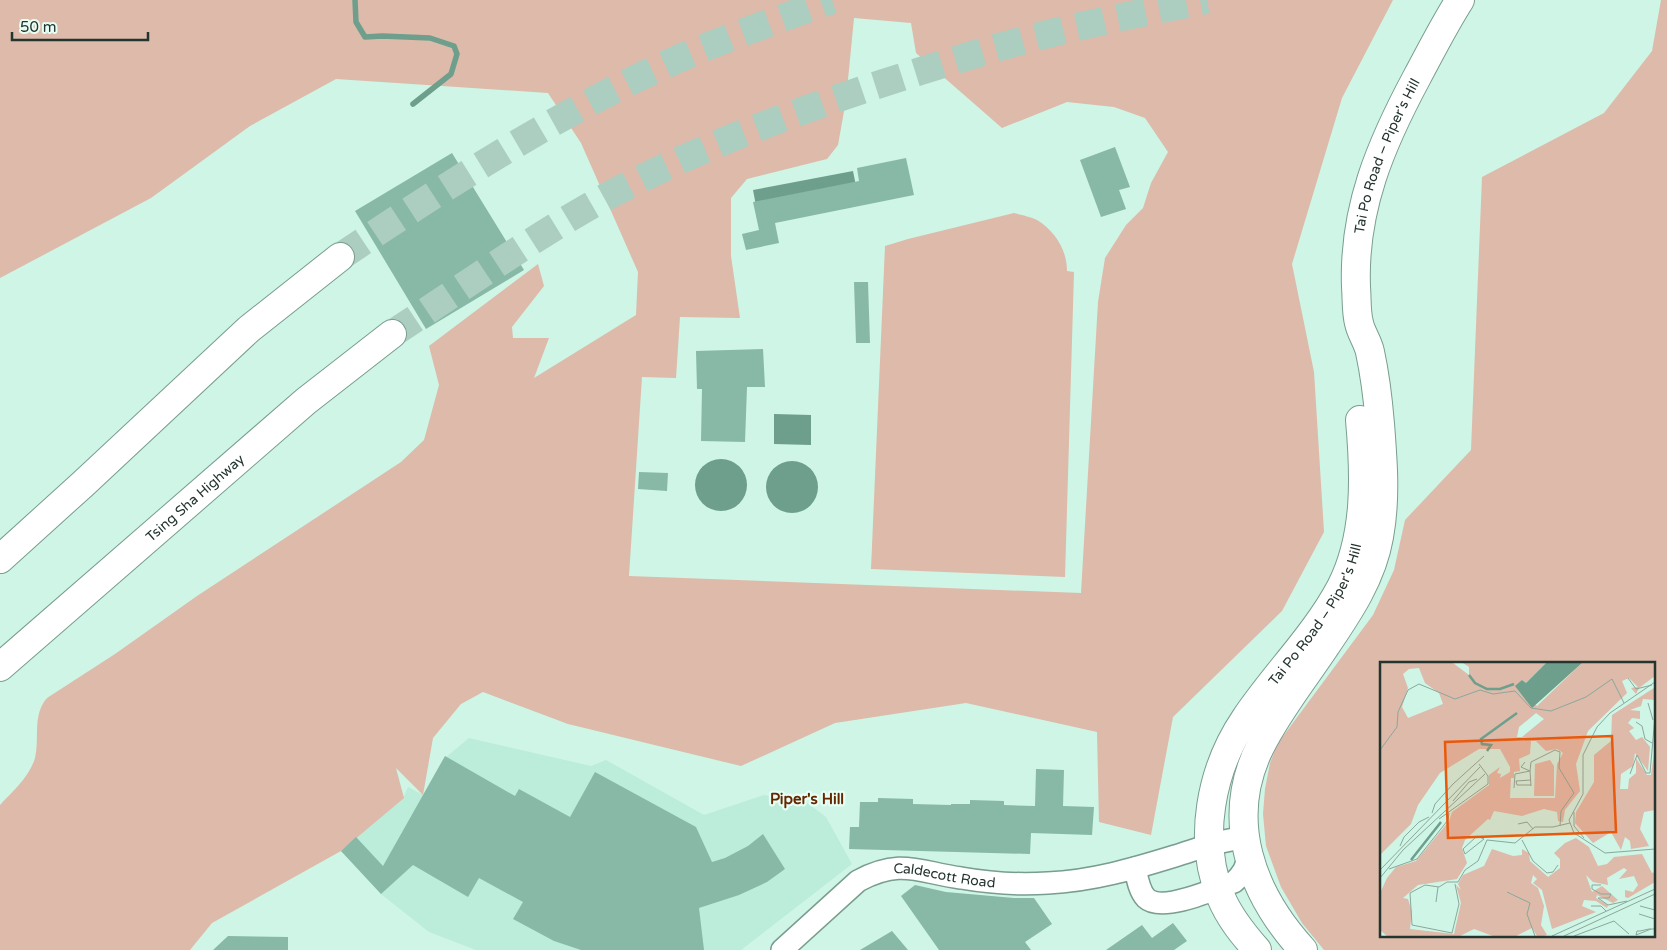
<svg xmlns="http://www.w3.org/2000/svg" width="1667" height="950" font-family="'Varela Round',sans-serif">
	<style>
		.built { fill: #bcecda }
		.green { fill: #ddbaaa; fill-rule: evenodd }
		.water { fill: #6d9f8c }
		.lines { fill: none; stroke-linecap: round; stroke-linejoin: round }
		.stream { stroke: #6d9f8c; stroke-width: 5.5 }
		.building { fill: #87b9a6 }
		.highway-tunnel { stroke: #accec0; stroke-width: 28; stroke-dasharray: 28 14; stroke-linecap: butt }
		.minor-casing { stroke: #799d8f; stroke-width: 24 }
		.major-casing { stroke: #799d8f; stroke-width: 30 }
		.highway-casing { stroke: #799d8f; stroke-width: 30 }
		.minor { stroke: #fff; stroke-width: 21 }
		.major { stroke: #fff; stroke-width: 28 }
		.highway { stroke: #fff; stroke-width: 28 }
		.labels { text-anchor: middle; stroke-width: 4.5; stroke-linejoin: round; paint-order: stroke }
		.street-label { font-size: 14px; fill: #24342e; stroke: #e7fef4 }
		.neighbourhood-label { font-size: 15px; font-weight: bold; fill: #642700; stroke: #e7fef4 }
		.inset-river { fill: none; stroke: #6d9f8c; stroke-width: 2.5 }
		.inset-road { fill: none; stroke: #8aa89c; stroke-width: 1 }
		.view { fill: #e8590c; fill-opacity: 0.15; stroke: #e8590c; stroke-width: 2.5 }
		.inset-edge { fill: none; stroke: #24342e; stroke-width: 2.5 }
	</style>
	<rect width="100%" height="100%" fill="#cef5e5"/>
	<path class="built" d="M 469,738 L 591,766 L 606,760 L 704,815 L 764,795 L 806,802 L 826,817 L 852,864 L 741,950 L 476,950 L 429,932 L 381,894 L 341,851 L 403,798 L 408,787 L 423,795 L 445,758 Z"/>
	<path class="green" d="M 0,0 L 1393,0 L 1342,98 L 1292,264 L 1314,372 L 1324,532 L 1282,611 L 1173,717 L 1151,835 L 1099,822 L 1097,732 L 966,703 L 835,723 L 741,766 L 568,724 L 483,692 L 461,704 L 433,738 L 423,795 L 396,768 L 404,798 L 341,851 L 212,923 L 190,950 L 0,950 L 0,805 C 12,792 30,776 35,758 C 40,738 32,715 47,698 L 115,654 L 197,596 L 401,462 L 424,440 L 439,385 L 429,346 L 538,264 L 544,286 L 512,327 L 513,338 L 549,338 L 534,378 L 636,315 L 638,272 L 581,143 L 548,93 L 336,79 L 250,126 L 151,198 L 0,278 ZM 854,18 L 911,23 L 916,53 L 1002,128 L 1067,102 L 1114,107 L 1145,118 L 1168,152 L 1151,183 L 1143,208 L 1126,225 L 1105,258 L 1098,302 L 1081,593 L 629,576 L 642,377 L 676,378 L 680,317 L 740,318 L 731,256 L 731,198 L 747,179 L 827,159 L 838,145 L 846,100 Z
		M 1661,0 L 1667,0 L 1667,950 L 1324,950 L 1302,923 L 1281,887 L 1266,846 L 1263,814 L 1265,789 L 1270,763 L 1278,743 L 1373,615 L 1394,570 L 1405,520 L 1471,450 L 1482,177 L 1604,113 L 1652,51 ZM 1381,664 L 1653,664 L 1653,936 L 1381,936 Z
		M 1014,213 C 1021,215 1031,217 1037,220 C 1055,231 1067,250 1067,271 L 1074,272 L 1065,577 L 871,569 L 885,246 L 908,239 Z"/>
	<path class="water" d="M 853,171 L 857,191 L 757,211 L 753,190 Z
		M 774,414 L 811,415 L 811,445 L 774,444 Z
		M695 485a26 26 0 1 1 52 0a26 26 0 1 1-52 0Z
		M766 487a26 26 0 1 1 52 0a26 26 0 1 1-52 0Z"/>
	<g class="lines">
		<path class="stream" d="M 355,0 L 356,22 L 365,37 L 382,36 L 430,38 L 454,46 L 457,54 L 451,74 L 413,104"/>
	</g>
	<path class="building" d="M 1115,147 L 1130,187 L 1119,190 L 1126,209 L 1101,217 L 1080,160 Z
		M 452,153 L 524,270 L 426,329 L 355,211 Z
		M 906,158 L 914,195 L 775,223 L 779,243 L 746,250 L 742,234 L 759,230 L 753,202 L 859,181 L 857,168 Z
		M 854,282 L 868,282 L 870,343 L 856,343 Z
		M 763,349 L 765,387 L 747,387 L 745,442 L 701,441 L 702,389 L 697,389 L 696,351 Z
		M 639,472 L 668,473 L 667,491 L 638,489 Z
		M 445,756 L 515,796 L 519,789 L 570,817 L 595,772 L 696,827 L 712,862 L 725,858 L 748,846 L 763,834 L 785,869 L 767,882 L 739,895 L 699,908 L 704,950 L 581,950 L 554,941 L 513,919 L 523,902 L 479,878 L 468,897 L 413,865 L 381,894 L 341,851 L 356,837 L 383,866 Z
		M 1036,769 L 1064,770 L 1063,806 L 1094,807 L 1092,835 L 1031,833 L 1030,854 L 849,849 L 850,827 L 859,827 L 860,802 L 878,802 L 878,798 L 913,799 L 913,804 L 951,805 L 951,804 L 970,804 L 970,800 L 1004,801 L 1004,805 L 1035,806 Z
		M 915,885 L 946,892 L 1014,898 L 1034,898 L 1052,924 L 1025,942 L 1031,950 L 939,950 L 901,896 Z
		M 1173,923 L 1187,941 L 1174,950 L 1106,950 L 1142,925 L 1152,938 Z
		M 892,931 L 908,950 L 860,950 Z
		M 228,936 L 288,937 L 288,950 L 213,950 Z"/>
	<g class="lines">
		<path class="highway-tunnel" d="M 340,257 C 446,186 553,116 669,63 C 722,39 777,20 832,0
			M 392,334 C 462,288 532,238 606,197 C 691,151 783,116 874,86 C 927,69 979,52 1032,38 C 1090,23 1149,11 1207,0"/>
		<defs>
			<g id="minor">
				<path d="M 1135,868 C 1137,877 1139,891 1146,898 C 1162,913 1215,889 1234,882 C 1243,874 1246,868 1248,856"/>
				<path id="s1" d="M 782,950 L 858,881 C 901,858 918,872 961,878 C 990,883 1019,885 1048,883 C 1092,881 1133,869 1175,856 C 1198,849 1220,840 1244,838"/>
			</g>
			<g id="major">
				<path id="s2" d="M 1257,950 C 1243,934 1229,917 1221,897 C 1197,840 1211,769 1245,719 C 1275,674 1315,636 1341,587 C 1367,536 1365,476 1360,420"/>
				<path id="s3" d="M 1303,950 C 1251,893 1224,820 1260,747 C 1278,711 1303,680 1325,647 C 1348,613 1372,578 1379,537 C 1386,499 1383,462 1380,424 C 1378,400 1375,375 1370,352 C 1368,342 1361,333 1359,323 C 1356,312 1357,299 1356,287 C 1353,209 1381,144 1417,77 C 1431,51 1444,25 1460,0"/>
			</g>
			<g id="highway">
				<path d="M 0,559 L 83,484 L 249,329 L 340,257"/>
				<path id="s4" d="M 0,667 L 306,401 L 392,334"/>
			</g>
		</defs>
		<use href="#minor" class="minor-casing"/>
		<use href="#major" class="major-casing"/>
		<use href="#highway" class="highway-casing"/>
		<use href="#minor" class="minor"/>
		<use href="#major" class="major"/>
		<use href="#highway" class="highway"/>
	</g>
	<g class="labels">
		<g class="street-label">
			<text dy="5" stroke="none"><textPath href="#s3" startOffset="854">Tai Po Road – Piper's Hill</textPath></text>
			<text dy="5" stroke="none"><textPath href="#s4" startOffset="258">Tsing Sha Highway</textPath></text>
			<text dy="5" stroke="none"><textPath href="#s2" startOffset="378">Tai Po Road – Piper's Hill</textPath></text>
			<text dy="5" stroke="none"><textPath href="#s1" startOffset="192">Caldecott Road</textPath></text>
		</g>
		<g class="neighbourhood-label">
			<text x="807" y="804">Piper's Hill</text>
		</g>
	</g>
	<g transform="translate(1380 662)">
		<rect width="275" height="275" fill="#cef5e5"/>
		<path d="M 0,1 L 73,1 L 89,13 L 89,5 L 83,1 L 166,1 L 146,21 L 142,18 L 145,36 L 157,44 L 202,1 L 275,1 L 275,14 L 259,26 L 256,32 L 251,26 L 258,25 L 249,16 L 242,19 L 247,31 L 208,69 L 196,102 L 200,129 L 185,148 L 183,160 L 178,159 L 177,150 L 164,147 L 142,154 L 114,149 L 110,158 L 108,157 L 85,178 L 82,186 L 87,201 L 77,217 L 38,223 L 23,236 L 28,237 L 32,250 L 30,267 L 74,272 L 81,241 L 76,223 L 81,228 L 78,222 L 83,213 L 104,204 L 112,187 L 133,194 L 142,193 L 142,187 L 149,191 L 150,199 L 168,215 L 180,206 L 180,197 L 174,191 L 185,181 L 196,176 L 209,185 L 218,204 L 227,202 L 234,195 L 262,192 L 272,211 L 275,210 L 275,220 L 248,236 L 245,235 L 245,228 L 253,230 L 258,223 L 254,214 L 239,217 L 247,208 L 244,206 L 227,216 L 228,223 L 213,220 L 206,213 L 212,230 L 222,224 L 238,238 L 233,241 L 217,233 L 216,236 L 228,243 L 227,246 L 216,239 L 204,238 L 202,244 L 216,250 L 172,267 L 162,228 L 153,221 L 157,217 L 153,213 L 151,221 L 158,226 L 164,244 L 161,263 L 167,273 L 164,274 L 157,274 L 152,266 L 136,274 L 113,274 L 94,267 L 80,274 L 7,274 L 0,268 L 0,231 L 7,216 L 16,205 L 36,199 L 69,159 L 72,150 L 109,123 L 109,113 L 120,105 L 117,111 L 121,112 L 120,116 L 130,110 L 130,105 L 120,87 L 99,87 L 60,111 L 38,143 L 31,162 L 0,193 ZM 39,6 L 45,21 L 59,31 L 63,42 L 28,56 L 22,45 L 28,26 L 23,12 L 29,7 ZM 156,51 L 164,57 L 142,75 L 137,75 L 139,65 ZM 151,79 L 156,79 L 166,89 L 177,87 L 183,91 L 177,102 L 175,136 L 130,136 L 131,116 L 134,116 L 134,110 L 140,109 L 139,97 L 150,92 ZM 274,26 L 275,38 L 263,37 L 261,44 L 250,48 L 260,49 L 260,57 L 252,56 L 248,61 L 254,66 L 249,69 L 256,78 L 262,75 L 270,85 L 268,109 L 255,91 L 253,104 L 241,112 L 240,127 L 248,127 L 249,117 L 256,111 L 256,96 L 267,113 L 271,113 L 275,85 L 275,148 L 264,150 L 260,167 L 269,184 L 251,187 L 250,179 L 245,175 L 241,188 L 231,170 L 213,181 L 195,161 L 196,150 L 214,120 L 214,93 L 231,79 L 232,53 ZM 170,98 L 174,104 L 174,134 L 154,134 L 155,102 Z" fill="#ddbaaa" fill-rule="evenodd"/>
		<path d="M 166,1 L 202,1 L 152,46 L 135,24 L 142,18 L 146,21 Z" fill="#6d9f8c"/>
		<path class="inset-river" d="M 89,13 L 95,21 L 107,27 L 120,27 L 134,22M 107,89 L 111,83 L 102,82 L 101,77 L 137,51M 31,198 L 61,160"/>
		<path class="inset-road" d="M 248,16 L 256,27 L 272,23M 275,20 L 230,51 L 217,65 L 203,93 L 203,132 L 189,158 L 194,171 L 225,191 L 275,187M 268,41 L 273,58M 256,60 L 262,64 L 265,77 L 272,81M 0,88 L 17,65 L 18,50 L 28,28 L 39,22 L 75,37 L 100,28 L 113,32 L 135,29 L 151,46 L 171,49 L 206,35 L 232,17 L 244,41M 145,100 L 141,105 L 150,109 L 151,124M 250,112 L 257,93 L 266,111 L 270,111 L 275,55M 151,123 L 137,123 L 136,119 L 151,118M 134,126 L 135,112 L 150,109 L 151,100 L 175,88 L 180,90 L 179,106 L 194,131 L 181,149 L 180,164M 73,139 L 89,120 L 97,117M 194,150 L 194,164 L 204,176M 52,151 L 55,142 L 73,122 L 104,94M 59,157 L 108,122 L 108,114 L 99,102M 138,162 L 147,160 L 153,167M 97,174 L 104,177 L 85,192 L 83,187 ZM 142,178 L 153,199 L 167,211 L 173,210 L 178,203M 20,184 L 24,175 L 39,160 L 49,155M 9,207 L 37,197 L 68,158 L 69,151M 0,208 L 100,105M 0,216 L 23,188 L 105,112M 75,222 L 79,242 L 72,271 L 32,263 L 30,231 L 45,223 L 59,225 L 67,220 L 78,220 L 85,208 L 98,199 L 107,178 L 135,181 L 155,165 L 173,165 L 190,161M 127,230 L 150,241 L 147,252 L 155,274M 218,236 L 229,236 L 231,232 L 221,232 L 212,227 L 212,223 L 221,223M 218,236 L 228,243 L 247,239M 56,240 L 58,225M 211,244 L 221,244 L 226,249M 260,244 L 275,248M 259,252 L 275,257M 271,267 L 256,273 L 257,269 L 260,269 L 269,267 L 275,267M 172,274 L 275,227M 184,274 L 275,232M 194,274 L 234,259 L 249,272"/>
		<path class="view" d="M 232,74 L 236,170 L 68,176 L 65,80 Z"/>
		<rect width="275" height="275" class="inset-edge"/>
	</g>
	<path d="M12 32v8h136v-8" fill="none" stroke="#24342e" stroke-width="2.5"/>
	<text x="20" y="32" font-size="15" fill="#24342e" stroke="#e7fef4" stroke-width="4" paint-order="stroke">50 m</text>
</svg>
